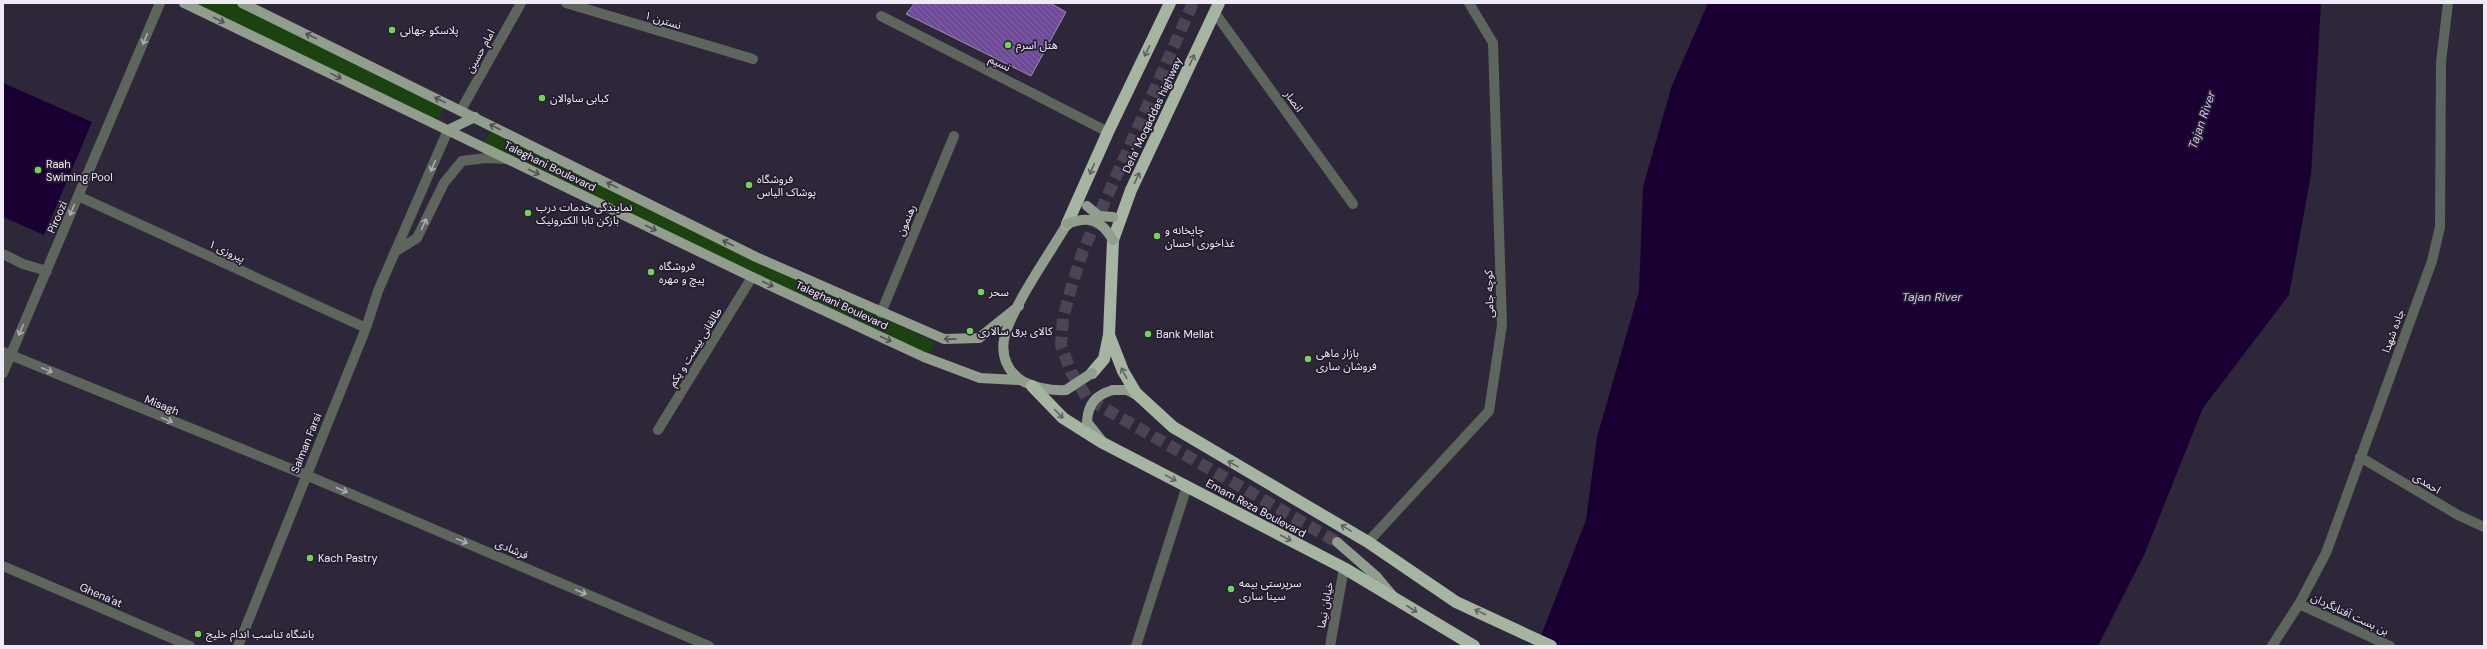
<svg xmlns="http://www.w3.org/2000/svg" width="2487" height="649" font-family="'DM Sans','Noto Sans Arabic',sans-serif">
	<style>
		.green { fill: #1c4210 }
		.water { fill: #1a0032 }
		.building { fill: url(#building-back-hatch); stroke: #988fa5 }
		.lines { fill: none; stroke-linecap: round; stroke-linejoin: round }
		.highway-tunnel { stroke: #4b4455; stroke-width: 12; stroke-dasharray: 12 6; stroke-linecap: butt }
		.minor { stroke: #5e655d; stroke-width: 10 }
		.major { stroke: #919e8d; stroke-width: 10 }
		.highway { stroke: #a5b5a1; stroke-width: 12 }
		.major-bridge { stroke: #919e8d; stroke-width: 10 }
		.oneway { stroke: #505155 }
		.oneway2 { stroke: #aeaeb1 }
		.oneway3 { stroke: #5f6162 }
		.poi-dot { fill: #75d25b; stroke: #251d2f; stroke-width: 1.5 }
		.labels { text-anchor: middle; stroke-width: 3.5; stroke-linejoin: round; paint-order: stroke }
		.street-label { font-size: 11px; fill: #efeaf6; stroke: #251d2f }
		.poi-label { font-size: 11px; fill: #efeaf6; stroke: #251d2f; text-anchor: start }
		.water-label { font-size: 12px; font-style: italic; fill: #d7c6f1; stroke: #251d2f }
	</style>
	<defs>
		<pattern id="building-back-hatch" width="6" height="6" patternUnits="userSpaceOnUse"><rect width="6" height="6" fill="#6e4a98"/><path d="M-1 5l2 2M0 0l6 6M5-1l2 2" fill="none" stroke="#8364a7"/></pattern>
	</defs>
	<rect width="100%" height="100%" fill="#2e2739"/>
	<path class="green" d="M 194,3 L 233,3 L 439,104 L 443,108 L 441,116 L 432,118 Z
		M 491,131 L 932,341 L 934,344 L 930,352 L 925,353 L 874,330 L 486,145 L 485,140 Z"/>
	<path class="water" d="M 1708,3 L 2321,3 L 2311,175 L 2289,295 L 2203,408 L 2145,553 L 2098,646 L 1537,646 L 1586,520 L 1597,437 L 1639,291 L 1643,187 L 1671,88 Z
		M 3,83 L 92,122 L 44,235 L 3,217 Z"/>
	<path class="building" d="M 915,3 L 1050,3 L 1066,12 L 1031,76 L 906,14 Z"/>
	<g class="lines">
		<path class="highway-tunnel" d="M 1193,3 L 1083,251 L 1072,285 L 1063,318 L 1061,345 L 1071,372 L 1088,399 L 1337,542"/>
		<path class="minor" d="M 566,3 L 753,59
			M 1215,13 L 1353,204
			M 881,16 L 1108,132
			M 461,110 L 521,3
			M 78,196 L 366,328
			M 398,250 L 417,238 L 444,183 L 462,161 L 486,158 L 507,159
			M 3,254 L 23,264 L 47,271
			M 881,313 L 954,136
			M 3,352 L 306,475 L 709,646
			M 3,373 L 160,3
			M 658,430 L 752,277
			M 2360,457 L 2458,515 L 2484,527
			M 1368,542 L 1489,411 L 1502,325 L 1493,43 L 1469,3
			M 3,566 L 190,646
			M 2299,604 L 2390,646
			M 238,646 L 366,328 L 378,291 L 448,130
			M 1136,646 L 1187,486
			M 1330,646 L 1344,568
			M 2272,646 L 2299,604 L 2326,553 L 2432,261 L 2440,227 L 2441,62 L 2448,3"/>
		<path class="major" d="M 184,3 L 752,277 L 924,357 L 980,378 L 1020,380
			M 242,3 L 756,257 L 944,339 L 979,338 L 1019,306
			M 448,130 L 475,117
			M 1066,390 C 1051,391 1037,388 1024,382 C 1008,373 1001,357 1004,339 C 1011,308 1050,253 1067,224
			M 1113,390 L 1127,390 L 1139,396
			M 1087,422 L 1102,441
			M 1337,542 L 1376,576 L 1392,595"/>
		<path class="highway" d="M 1067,224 L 1108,132 L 1170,3
			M 1109,335 L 1123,371 L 1136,393 L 1173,427 L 1368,542 L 1456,602 L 1551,646
			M 1092,373 L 1104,359 L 1109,335 L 1113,240 L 1131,190 L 1219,3
			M 1032,386 L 1063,418 L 1101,442 L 1344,568 L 1474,646"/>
		<path class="major-bridge" d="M 1087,206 L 1099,216 L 1113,217
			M 1067,224 C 1090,215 1101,220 1113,240
			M 1066,390 L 1092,373
			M 1087,422 C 1088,403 1096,395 1113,390"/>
	</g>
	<defs><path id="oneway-shaft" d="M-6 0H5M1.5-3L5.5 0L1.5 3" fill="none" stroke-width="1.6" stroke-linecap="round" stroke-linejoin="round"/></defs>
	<g class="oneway">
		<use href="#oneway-shaft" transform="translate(219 20) rotate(26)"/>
		<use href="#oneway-shaft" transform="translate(311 36) rotate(-154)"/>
		<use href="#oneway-shaft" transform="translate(336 76) rotate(26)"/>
		<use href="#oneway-shaft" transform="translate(440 100) rotate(-154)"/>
		<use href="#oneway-shaft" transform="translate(495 127) rotate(-154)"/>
		<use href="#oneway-shaft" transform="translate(534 172) rotate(26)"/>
		<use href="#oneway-shaft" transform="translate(612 185) rotate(-154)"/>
		<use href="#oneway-shaft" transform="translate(651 228) rotate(26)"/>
		<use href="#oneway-shaft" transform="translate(728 243) rotate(-153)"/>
		<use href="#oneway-shaft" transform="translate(768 284) rotate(25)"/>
		<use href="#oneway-shaft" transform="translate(886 339) rotate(25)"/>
		<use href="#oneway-shaft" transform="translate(950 339) rotate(-179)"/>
	</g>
	<g class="oneway2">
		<use href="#oneway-shaft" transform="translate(145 39) rotate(113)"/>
		<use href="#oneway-shaft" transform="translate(433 166) rotate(113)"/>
		<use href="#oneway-shaft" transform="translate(72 210) rotate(113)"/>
		<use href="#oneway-shaft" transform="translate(424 224) rotate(-65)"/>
		<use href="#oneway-shaft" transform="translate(21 330) rotate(113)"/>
		<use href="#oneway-shaft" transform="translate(47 370) rotate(22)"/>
		<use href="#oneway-shaft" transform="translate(167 420) rotate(22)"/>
		<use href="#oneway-shaft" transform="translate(342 490) rotate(23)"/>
		<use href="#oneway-shaft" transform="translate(462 541) rotate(23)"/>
		<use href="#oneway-shaft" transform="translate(581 592) rotate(23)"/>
	</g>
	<g class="oneway3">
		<use href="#oneway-shaft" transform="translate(1147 51) rotate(116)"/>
		<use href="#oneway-shaft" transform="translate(1192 60) rotate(-65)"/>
		<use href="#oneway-shaft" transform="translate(1092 169) rotate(113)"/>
		<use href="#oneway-shaft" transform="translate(1137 178) rotate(-65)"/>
		<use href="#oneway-shaft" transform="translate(1124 373) rotate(-118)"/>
		<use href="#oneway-shaft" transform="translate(1059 414) rotate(46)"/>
		<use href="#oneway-shaft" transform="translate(1233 464) rotate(-151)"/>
		<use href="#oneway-shaft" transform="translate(1171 478) rotate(28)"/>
		<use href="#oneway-shaft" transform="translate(1346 528) rotate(-149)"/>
		<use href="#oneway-shaft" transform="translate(1286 538) rotate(28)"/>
		<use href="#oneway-shaft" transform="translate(1412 609) rotate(33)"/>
		<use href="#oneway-shaft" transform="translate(1480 612) rotate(-155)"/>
	</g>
	<g class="poi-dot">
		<circle cx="392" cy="30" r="4"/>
		<circle cx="1008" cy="45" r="4"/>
		<circle cx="542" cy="98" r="4"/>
		<circle cx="38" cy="170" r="4"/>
		<circle cx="749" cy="185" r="4"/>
		<circle cx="528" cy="213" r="4"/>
		<circle cx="1157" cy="236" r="4"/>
		<circle cx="651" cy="272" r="4"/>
		<circle cx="981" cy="292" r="4"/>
		<circle cx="970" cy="331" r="4"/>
		<circle cx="1148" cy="334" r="4"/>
		<circle cx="1308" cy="359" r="4"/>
		<circle cx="310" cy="558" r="4"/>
		<circle cx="1231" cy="589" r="4"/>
		<circle cx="198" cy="634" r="4"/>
	</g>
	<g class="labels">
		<g class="street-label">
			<text transform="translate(663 20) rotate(17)" y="4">نسترن ۱</text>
			<text transform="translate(480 51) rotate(-61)" y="4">امام حسین</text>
			<text transform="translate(1000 63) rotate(27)" y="4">نسیم</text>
			<text transform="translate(1294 101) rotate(54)" y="4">انصار</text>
			<text transform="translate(1152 115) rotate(-65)" y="4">Defa' Moqaddas highway</text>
			<text transform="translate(550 166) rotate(26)" y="4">Taleghani Boulevard</text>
			<text transform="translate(57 217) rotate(-67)" y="4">Piroozi</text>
			<text transform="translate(906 220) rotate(-67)" y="4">رهنمون</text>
			<text transform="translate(227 251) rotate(25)" y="4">پیروزی ١</text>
			<text transform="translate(1489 294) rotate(-92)" y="4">کوچه جامی</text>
			<text transform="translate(842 305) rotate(25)" y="4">Taleghani Boulevard</text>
			<text transform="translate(2393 331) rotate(-70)" y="4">جاده شهدا</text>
			<text transform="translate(695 347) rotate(-58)" y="4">طالقانی بیست و یکم</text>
			<text transform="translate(162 405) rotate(22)" y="4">Misagh</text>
			<text transform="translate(306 443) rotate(-68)" y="4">Salman Farsi</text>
			<text transform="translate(2427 483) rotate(31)" y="4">احمدی</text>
			<text transform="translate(1256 508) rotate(28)" y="4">Emam Reza Boulevard</text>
			<text transform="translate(512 549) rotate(23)" y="4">فرشادی</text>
			<text transform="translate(101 595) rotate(23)" y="4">Ghena'at</text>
			<text transform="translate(1325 605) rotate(-80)" y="4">خیابان نیما</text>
			<text transform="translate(2350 614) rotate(25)" y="4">بن بست آفتابگردان</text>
		</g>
		<g class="poi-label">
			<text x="400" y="34">پلاسکو جهانی</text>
			<text x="1016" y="49">هتل اسرم</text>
			<text x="550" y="102">کبابی ساوالان</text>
			<text x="46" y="168">Raah<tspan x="46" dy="13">Swiming Pool</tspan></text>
			<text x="757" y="183">فروشگاه<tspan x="757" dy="13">پوشاک الیاس</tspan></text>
			<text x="536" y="211">نمایندگی خدمات درب<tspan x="536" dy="13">بازکن تابا الکترونیک</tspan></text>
			<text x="1165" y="234">چایخانه و<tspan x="1165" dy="13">غذاخوری احسان</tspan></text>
			<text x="659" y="270">فروشگاه<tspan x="659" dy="13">پیچ و مهره</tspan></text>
			<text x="989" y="296">سحر</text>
			<text x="978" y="335">کالای برق سالاری</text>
			<text x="1156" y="338">Bank Mellat</text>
			<text x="1316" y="357">بازار ماهی<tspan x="1316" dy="13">فروشان ساری</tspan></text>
			<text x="318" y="562">Kach Pastry</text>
			<text x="1239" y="587">سرپرستی بیمه<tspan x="1239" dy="13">سینا ساری</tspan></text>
			<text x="206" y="638">باشگاه تناسب اندام خلیج</text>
		</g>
		<g class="water-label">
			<text transform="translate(2202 120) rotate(-71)" y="4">Tajan River</text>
			<text x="1932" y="301">Tajan River</text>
		</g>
	</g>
	<rect width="2487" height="649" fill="none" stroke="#efeaf6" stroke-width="8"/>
</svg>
